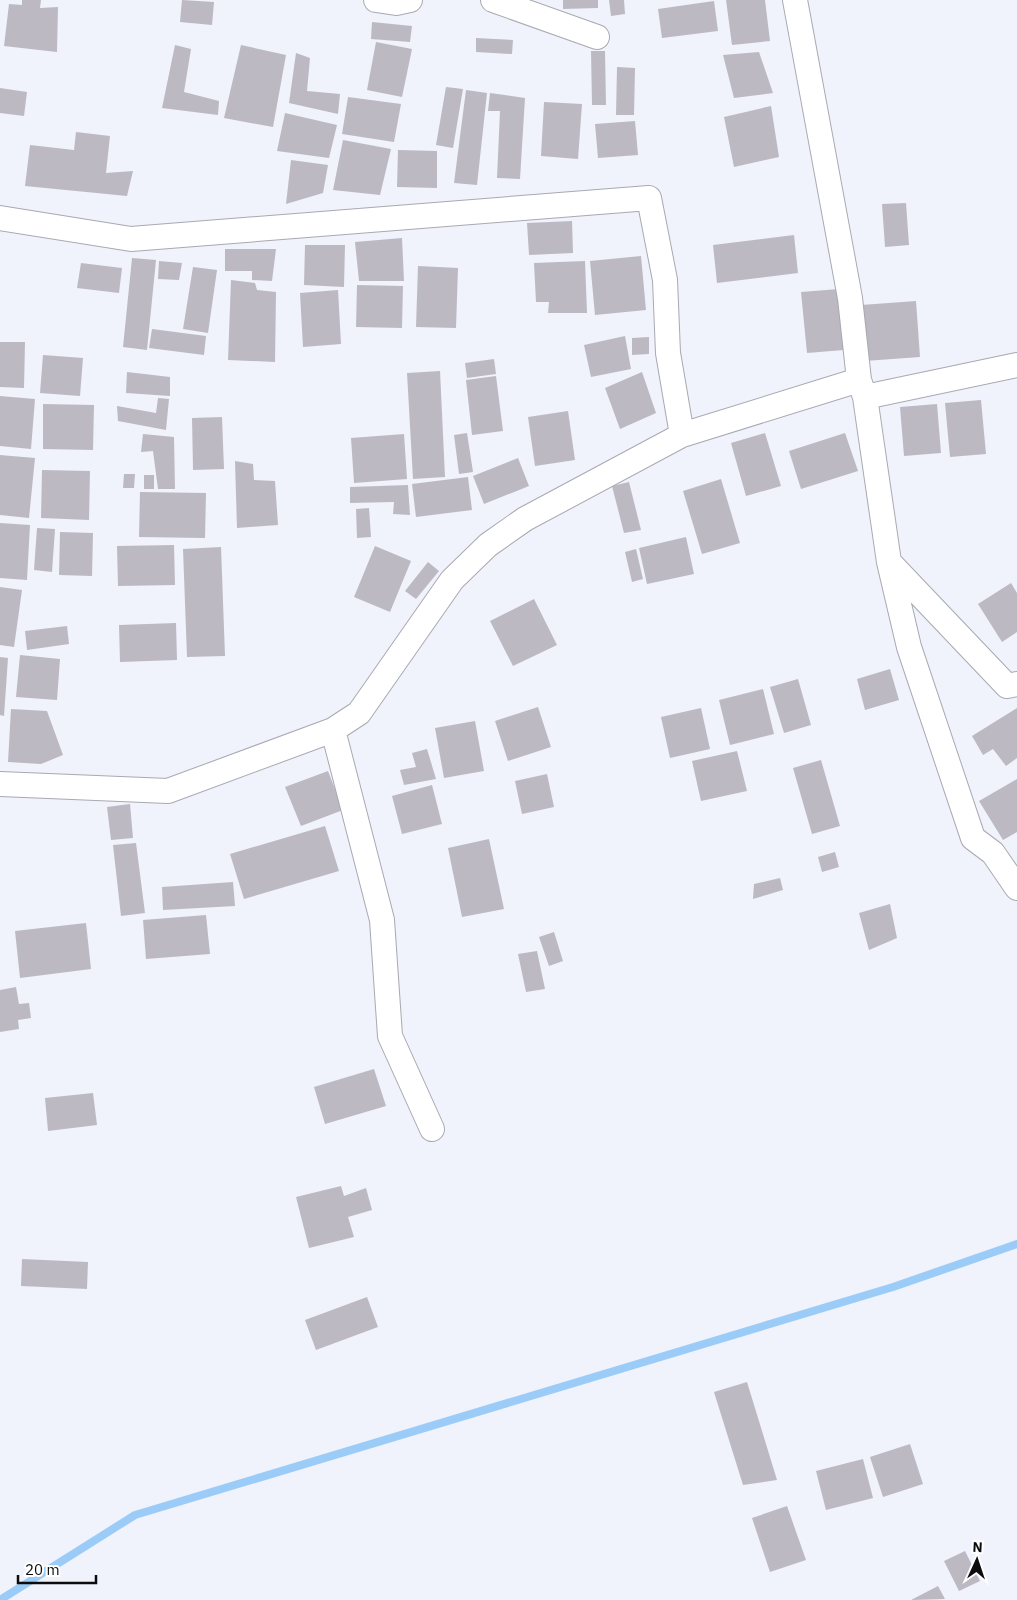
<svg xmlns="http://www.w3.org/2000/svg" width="1017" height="1600" font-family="'IBM Plex Sans',sans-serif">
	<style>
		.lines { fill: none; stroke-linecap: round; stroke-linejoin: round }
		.stream { stroke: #9bccf7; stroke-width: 8 }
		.building { fill: #bdb9c3 }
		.minor-casing { stroke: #a8a9b2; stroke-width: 26 }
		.minor { stroke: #fff; stroke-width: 24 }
	</style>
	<rect width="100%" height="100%" fill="#f0f2fc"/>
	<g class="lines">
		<path class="stream" d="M 0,1600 L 135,1515 L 893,1287 L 1017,1244"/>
	</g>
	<path class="building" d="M 22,0 L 41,0 L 40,8 L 58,7 L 57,52 L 4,46 L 9,4 L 22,5 Z
		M 182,0 L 214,2 L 212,25 L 180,22 Z
		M 563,0 L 598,0 L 598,8 L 563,9 Z
		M 609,0 L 624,0 L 625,14 L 611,16 Z
		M 726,0 L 765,0 L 770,41 L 732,45 Z
		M 714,1 L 718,31 L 662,38 L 658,9 Z
		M 372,22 L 412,26 L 410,42 L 371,39 Z
		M 476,38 L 513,40 L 512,54 L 476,52 Z
		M 376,42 L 412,49 L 402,97 L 367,90 Z
		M 175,45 L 191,49 L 184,92 L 219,101 L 218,115 L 162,108 Z
		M 241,45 L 286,55 L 273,127 L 224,118 Z
		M 591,51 L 605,51 L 606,105 L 592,105 Z
		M 759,52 L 773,93 L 734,98 L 723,55 Z
		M 296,53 L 310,58 L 307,91 L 340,94 L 338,114 L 289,103 Z
		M 617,67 L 635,68 L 634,115 L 616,115 Z
		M 446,87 L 463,89 L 453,148 L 436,145 Z
		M 0,88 L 27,92 L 24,116 L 0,113 Z
		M 466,90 L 487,93 L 477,185 L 454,183 Z
		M 490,93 L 525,98 L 520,179 L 497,178 L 500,111 L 488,111 Z
		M 348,97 L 401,104 L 394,142 L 342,134 Z
		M 544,102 L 582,104 L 578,159 L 541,156 Z
		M 771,106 L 779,157 L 734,167 L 724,117 Z
		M 285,113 L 337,125 L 329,158 L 277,151 Z
		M 635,121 L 638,155 L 598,158 L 595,124 Z
		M 76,132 L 110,136 L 106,173 L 133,171 L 127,196 L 25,186 L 30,145 L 74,150 Z
		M 343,140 L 391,149 L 380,195 L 333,190 Z
		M 398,150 L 437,151 L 437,188 L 397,187 Z
		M 291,160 L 328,165 L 323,193 L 286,204 Z
		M 906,203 L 909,245 L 885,247 L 882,204 Z
		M 572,221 L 573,253 L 529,255 L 527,223 Z
		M 794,235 L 798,273 L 717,283 L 713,245 Z
		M 402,238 L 404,281 L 359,281 L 355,242 Z
		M 305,245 L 345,245 L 344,287 L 304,285 Z
		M 225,249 L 276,249 L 272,281 L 252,280 L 252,271 L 225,271 Z
		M 641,256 L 646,310 L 595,315 L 590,261 Z
		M 132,258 L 156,260 L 147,350 L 123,347 Z
		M 159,261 L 182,263 L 179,280 L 158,279 Z
		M 585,261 L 587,313 L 548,313 L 549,302 L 536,302 L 534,263 Z
		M 81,263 L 122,268 L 119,293 L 77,288 Z
		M 418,266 L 458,268 L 456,328 L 416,327 Z
		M 193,267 L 217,270 L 208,333 L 183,329 Z
		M 231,280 L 255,283 L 257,290 L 276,292 L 275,362 L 228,360 Z
		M 357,285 L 403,286 L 402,328 L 356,327 Z
		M 839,289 L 844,350 L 807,353 L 801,292 Z
		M 338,290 L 341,344 L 303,347 L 300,293 Z
		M 916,301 L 920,357 L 865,361 L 861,305 Z
		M 152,329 L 206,336 L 204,355 L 149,348 Z
		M 625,336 L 631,369 L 591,377 L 584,345 Z
		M 649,337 L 649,354 L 632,355 L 632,338 Z
		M 0,342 L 25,342 L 24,388 L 0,387 Z
		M 43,355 L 83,358 L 80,396 L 40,393 Z
		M 494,359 L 496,374 L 467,378 L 465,363 Z
		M 440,371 L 445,477 L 413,479 L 407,373 Z
		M 127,372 L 170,377 L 170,396 L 126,393 Z
		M 642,372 L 656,413 L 620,429 L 605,388 Z
		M 496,376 L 503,431 L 472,435 L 466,380 Z
		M 0,396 L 35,399 L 31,449 L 0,446 Z
		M 158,398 L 169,399 L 166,430 L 118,421 L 117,406 L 156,413 Z
		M 981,400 L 986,454 L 950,457 L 945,403 Z
		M 43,404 L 94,405 L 93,450 L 43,449 Z
		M 937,404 L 941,453 L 904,456 L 900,407 Z
		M 568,411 L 575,460 L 535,466 L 528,417 Z
		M 222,417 L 224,469 L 193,470 L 192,418 Z
		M 467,433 L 473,472 L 459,474 L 454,435 Z
		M 765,433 L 781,486 L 746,496 L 731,443 Z
		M 845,433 L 858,471 L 801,489 L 789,451 Z
		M 143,434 L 174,437 L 175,489 L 158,489 L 153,451 L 141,452 Z
		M 404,434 L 407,479 L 354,483 L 351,438 Z
		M 0,455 L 35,458 L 29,518 L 0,515 Z
		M 518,458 L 529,486 L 484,504 L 473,476 Z
		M 235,461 L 253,464 L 254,480 L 275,481 L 278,525 L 237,528 Z
		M 42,470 L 90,471 L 89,520 L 41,518 Z
		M 124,474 L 135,474 L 134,488 L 123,488 Z
		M 144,475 L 154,475 L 154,489 L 144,489 Z
		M 468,477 L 472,510 L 416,517 L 412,484 Z
		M 721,479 L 740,543 L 702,554 L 683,491 Z
		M 629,482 L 641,530 L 624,533 L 612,486 Z
		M 408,485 L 410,515 L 393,514 L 394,502 L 350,503 L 350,487 Z
		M 140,492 L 206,493 L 205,538 L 139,537 Z
		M 369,508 L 371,537 L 357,538 L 356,509 Z
		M 0,523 L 30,525 L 27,580 L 0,578 Z
		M 37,528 L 55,529 L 52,572 L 34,570 Z
		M 60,532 L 93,533 L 92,576 L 59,575 Z
		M 686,537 L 694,574 L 647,584 L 639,548 Z
		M 174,545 L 175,585 L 118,586 L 117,546 Z
		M 375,546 L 411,561 L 390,612 L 354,597 Z
		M 221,547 L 225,656 L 187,657 L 183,549 Z
		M 636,549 L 643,579 L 632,582 L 625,552 Z
		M 428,562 L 439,571 L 416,599 L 405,591 Z
		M 1011,583 L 1017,593 L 1017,632 L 1002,642 L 978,604 Z
		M 0,587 L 22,590 L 14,647 L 0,645 Z
		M 534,599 L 557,645 L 513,666 L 490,621 Z
		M 176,623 L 177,660 L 120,662 L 119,625 Z
		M 67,626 L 69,644 L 27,650 L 25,631 Z
		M 20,655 L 60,659 L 57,700 L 16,697 Z
		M 0,657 L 8,658 L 4,716 L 0,715 Z
		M 890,669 L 899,700 L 865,710 L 857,679 Z
		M 798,679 L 811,725 L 784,733 L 770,687 Z
		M 763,689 L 774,734 L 730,745 L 719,700 Z
		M 538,707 L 551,747 L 508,761 L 495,721 Z
		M 701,708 L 710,749 L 670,758 L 661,717 Z
		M 1017,708 L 1017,758 L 1006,766 L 993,749 L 983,755 L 972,736 Z
		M 11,709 L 47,711 L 63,755 L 41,764 L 8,762 Z
		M 475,721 L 484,771 L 444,778 L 435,728 Z
		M 427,749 L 436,779 L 404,785 L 400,770 L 416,767 L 412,753 Z
		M 737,751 L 747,791 L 701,801 L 692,761 Z
		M 821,760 L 840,826 L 812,834 L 793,768 Z
		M 328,771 L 343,810 L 301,826 L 285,787 Z
		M 547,774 L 554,807 L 522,814 L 515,781 Z
		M 1017,779 L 1017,832 L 1003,840 L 979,801 Z
		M 432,785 L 442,824 L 402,834 L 392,796 Z
		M 130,804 L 133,838 L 111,840 L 107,807 Z
		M 325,826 L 339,871 L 244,899 L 230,854 Z
		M 489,839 L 504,909 L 462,917 L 448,848 Z
		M 136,843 L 145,913 L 121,916 L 113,845 Z
		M 835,852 L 839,867 L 822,872 L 818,857 Z
		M 780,878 L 783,890 L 753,899 L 754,884 Z
		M 233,882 L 235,906 L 163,910 L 162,887 Z
		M 890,904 L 897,938 L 869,950 L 859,913 Z
		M 206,915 L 210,954 L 146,959 L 143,920 Z
		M 86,923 L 91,969 L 20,978 L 15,931 Z
		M 554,932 L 563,961 L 549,966 L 539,937 Z
		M 537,951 L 545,989 L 526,992 L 518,954 Z
		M 16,987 L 19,1004 L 29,1003 L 31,1018 L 18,1020 L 19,1029 L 0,1032 L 0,990 Z
		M 374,1069 L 386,1106 L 325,1124 L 314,1087 Z
		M 93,1093 L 97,1125 L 48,1131 L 45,1098 Z
		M 341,1186 L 344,1196 L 366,1188 L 372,1210 L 348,1217 L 354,1237 L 309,1248 L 296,1197 Z
		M 22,1259 L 88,1262 L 87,1289 L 21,1286 Z
		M 367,1297 L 378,1327 L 316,1350 L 305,1320 Z
		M 747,1382 L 777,1480 L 743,1485 L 714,1392 Z
		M 910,1444 L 923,1484 L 883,1497 L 870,1457 Z
		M 863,1459 L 873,1498 L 826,1510 L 816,1471 Z
		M 787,1506 L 806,1560 L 770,1572 L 752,1518 Z
		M 965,1551 L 980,1581 L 959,1591 L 944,1561 Z
		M 938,1586 L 945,1599 L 911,1600 Z"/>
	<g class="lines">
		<defs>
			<path id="minor" d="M 376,0 L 396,3 L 410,0
				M 493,0 L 597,37
				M 795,0 L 850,298 L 859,380
				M 0,218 L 131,239 L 649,198 L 665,280 L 668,353 L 682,435
				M 865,397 L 889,562 L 909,647 L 973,838 L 993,853 L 1017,888
				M 890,563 L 1007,686 L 1017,684
				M 333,730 L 382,920 L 390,1036 L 432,1129
				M 0,784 L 168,791 L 333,730 L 359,713 L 452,580 L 488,545 L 525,519 L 682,435 L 859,380 L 865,397 L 1017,365"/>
		</defs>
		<use href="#minor" class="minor-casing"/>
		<use href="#minor" class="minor"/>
	</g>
	<g transform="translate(977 1560) rotate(3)" stroke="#ffffff" stroke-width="4" paint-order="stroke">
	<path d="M0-4L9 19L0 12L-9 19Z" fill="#0c0c0f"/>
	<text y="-8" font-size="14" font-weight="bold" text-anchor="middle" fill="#0c0c0f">N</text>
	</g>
	<path d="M18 1575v8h78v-8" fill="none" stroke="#0c0c0f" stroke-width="2.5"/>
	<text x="25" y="1575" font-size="15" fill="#0c0c0f" stroke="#ffffff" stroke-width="4" paint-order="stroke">20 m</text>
</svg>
